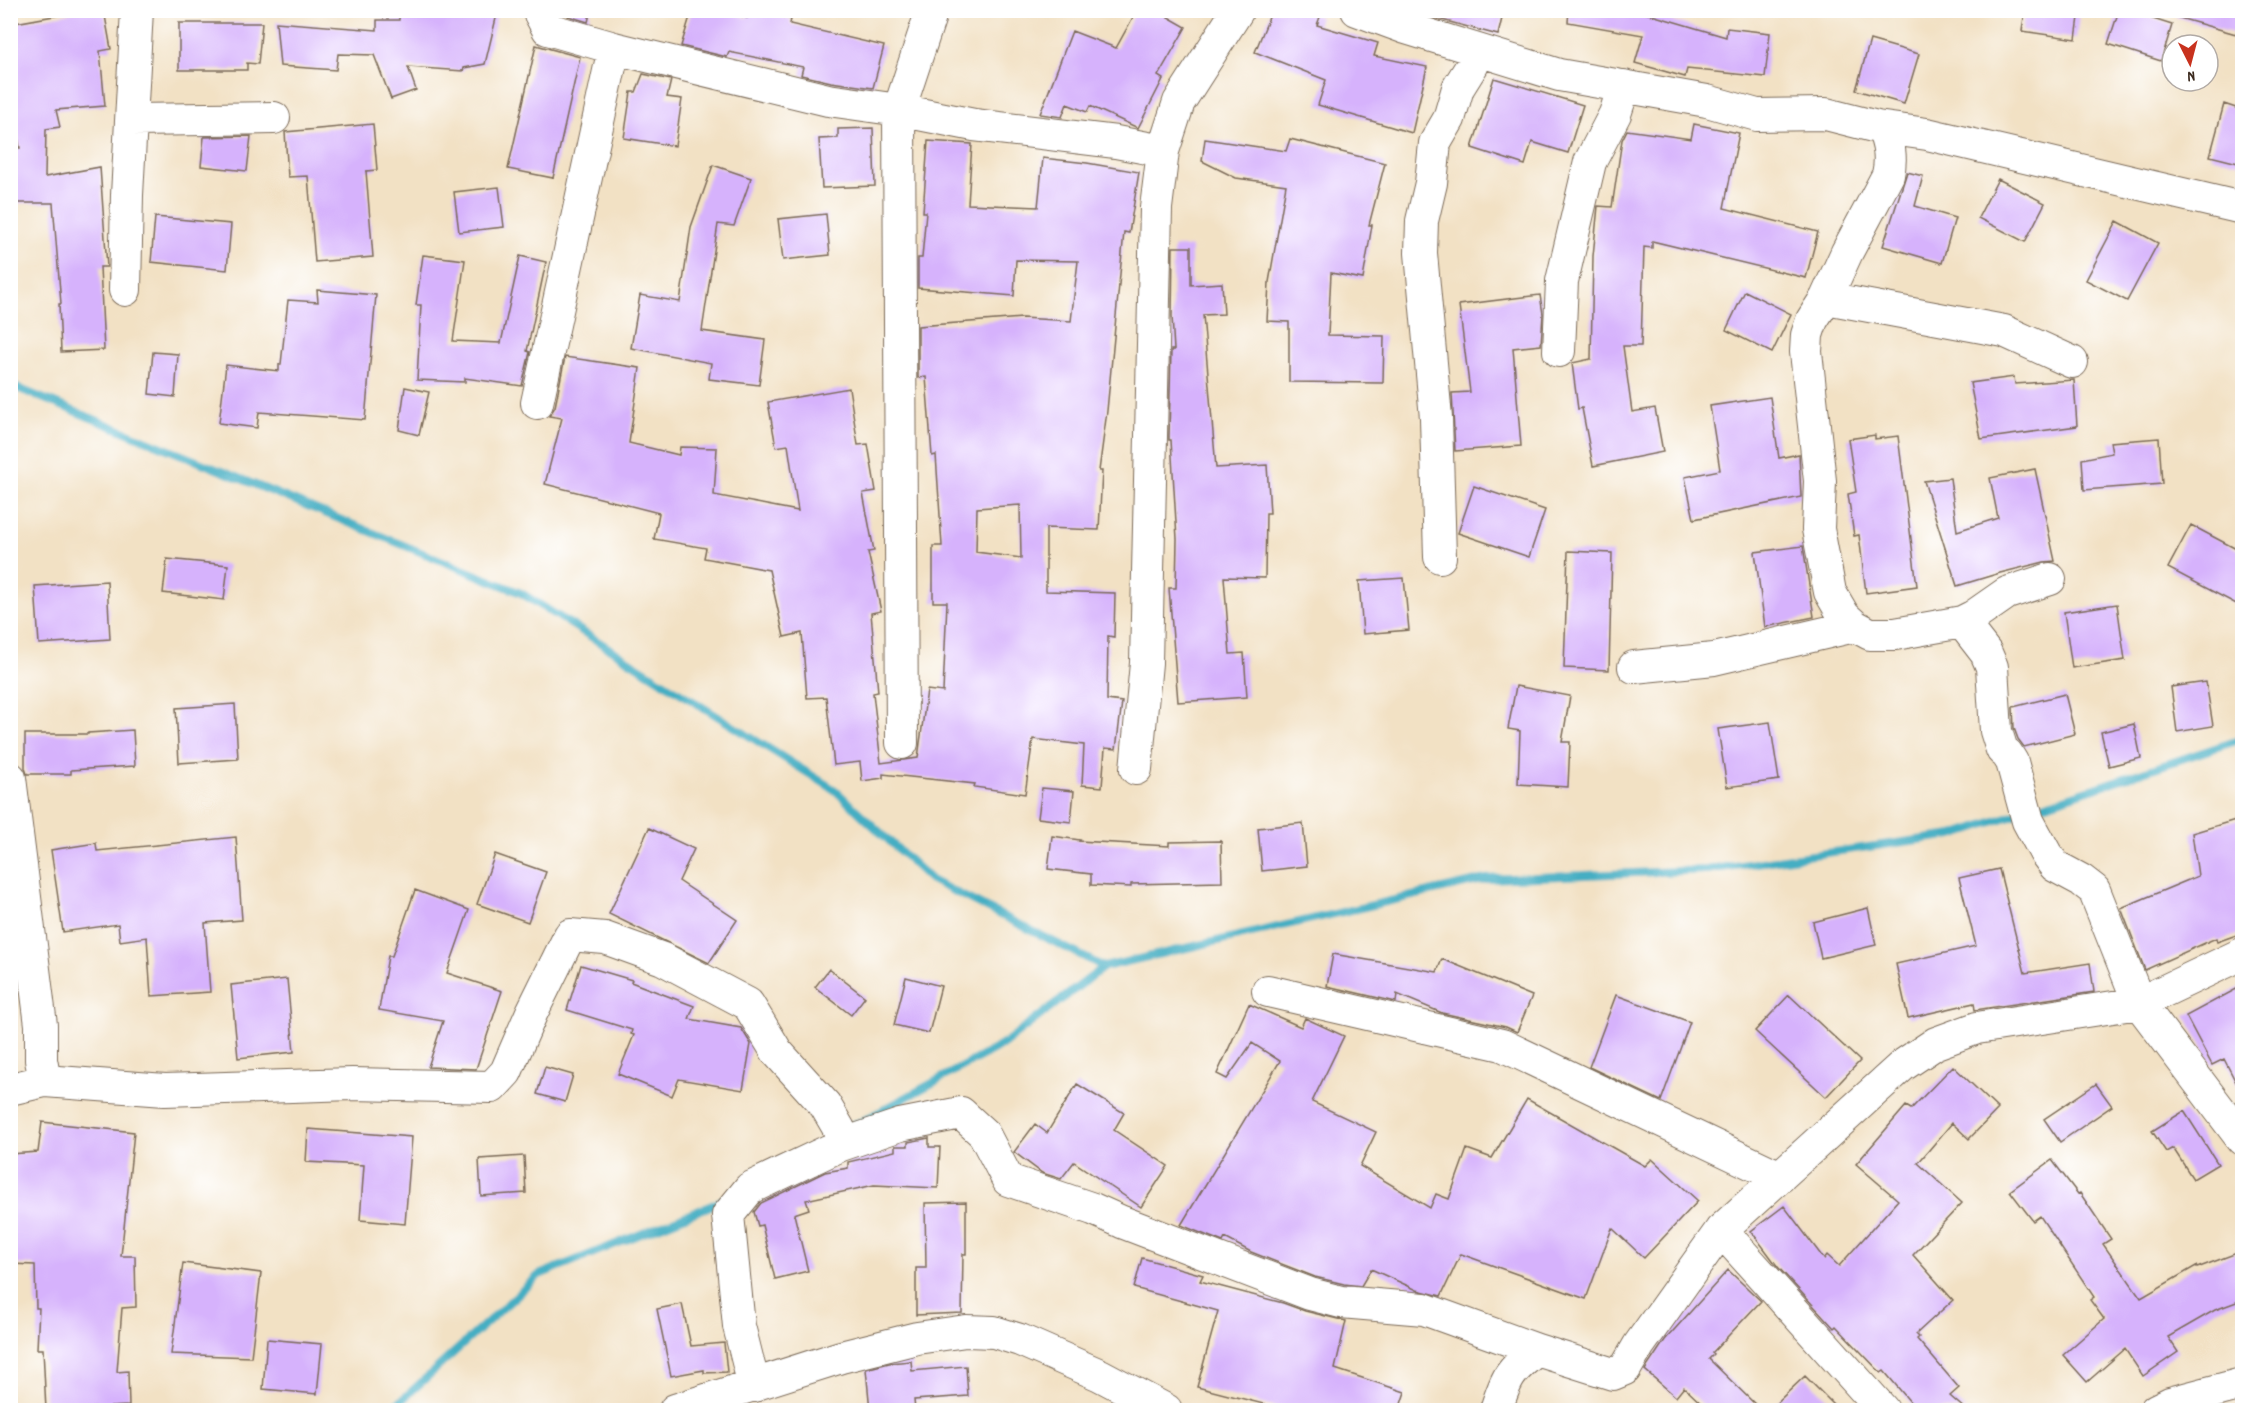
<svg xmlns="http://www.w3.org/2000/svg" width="2253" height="1421" font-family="Dekko,sans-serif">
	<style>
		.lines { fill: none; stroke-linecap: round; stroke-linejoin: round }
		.stream { stroke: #44aec3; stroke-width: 8 }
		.building { fill: #d6b2fc; fill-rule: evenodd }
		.minor-casing { stroke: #7b6a58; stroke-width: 34 }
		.minor { stroke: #fff; stroke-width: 32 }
	</style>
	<rect width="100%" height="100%" fill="#fff"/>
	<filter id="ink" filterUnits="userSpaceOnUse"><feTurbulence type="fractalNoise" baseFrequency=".0167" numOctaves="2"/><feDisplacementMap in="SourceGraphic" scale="12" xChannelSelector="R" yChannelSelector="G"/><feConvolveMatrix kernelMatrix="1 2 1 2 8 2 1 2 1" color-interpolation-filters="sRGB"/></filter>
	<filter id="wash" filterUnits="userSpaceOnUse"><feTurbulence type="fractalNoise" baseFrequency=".008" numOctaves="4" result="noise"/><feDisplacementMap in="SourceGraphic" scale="24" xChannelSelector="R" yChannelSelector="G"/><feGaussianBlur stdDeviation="1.35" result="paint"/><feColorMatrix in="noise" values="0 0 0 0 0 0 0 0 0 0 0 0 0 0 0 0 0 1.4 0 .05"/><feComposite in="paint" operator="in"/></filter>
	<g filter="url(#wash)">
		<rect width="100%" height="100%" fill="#f2e1c4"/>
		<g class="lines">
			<path class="stream" d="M 10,385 L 521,593 L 835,790 L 931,880 L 1104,967
				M 851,1125 L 861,1122 L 1002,1045 L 1104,967 L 1486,879 L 1706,870 L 1953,835 L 2242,739
				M 391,1410 L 539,1275 L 715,1204 L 726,1198"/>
		</g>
		<g id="blocks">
			<path class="building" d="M 87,10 L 104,10 L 111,49 L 100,51 L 105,106 L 56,110 L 60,127 L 46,129 L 45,177 L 100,167 L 107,267 L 100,267 L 104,350 L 61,352 L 59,304 L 61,304 L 53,203 L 10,203 L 10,148 L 20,148 L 10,98 L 10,24 Z
				M 416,10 L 498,10 L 485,64 L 464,68 L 463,71 L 408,67 L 416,90 L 391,99 L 374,55 L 338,54 L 336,70 L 280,66 L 276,22 L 377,30 L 377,20 L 399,20 L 399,13 L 415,14 Z
				M 569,10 L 591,10 L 588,22 L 568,16 Z
				M 692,10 L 723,10 L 747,18 L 749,10 L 791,19 L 790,24 L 884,46 L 873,88 L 831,82 L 801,75 L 803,67 L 729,52 L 727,57 L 681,46 Z
				M 1137,10 L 1156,10 L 1186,27 L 1158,76 L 1163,79 L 1138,128 L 1090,106 L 1087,112 L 1067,104 L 1062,117 L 1040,114 L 1072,31 L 1116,48 Z
				M 1272,10 L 1304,10 L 1320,17 L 1317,25 L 1378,43 L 1374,56 L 1427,67 L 1412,133 L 1318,105 L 1326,80 L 1255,52 Z
				M 1431,10 L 1504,10 L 1498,35 L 1431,17 Z
				M 1569,10 L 1635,10 L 1726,37 L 1727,28 L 1770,33 L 1765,77 L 1687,69 L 1685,77 L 1635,63 L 1643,35 L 1568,22 Z
				M 2025,10 L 2080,10 L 2076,39 L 2022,31 Z
				M 2119,10 L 2125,10 L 2172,25 L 2161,61 L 2108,44 Z
				M 2177,10 L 2242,10 L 2236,34 L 2176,17 Z
				M 179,23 L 262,23 L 258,64 L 247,63 L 247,70 L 179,70 Z
				M 1870,40 L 1919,54 L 1904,104 L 1856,90 Z
				M 536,45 L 580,57 L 553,178 L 508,169 Z
				M 643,74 L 671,80 L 667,97 L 682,99 L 675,146 L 624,138 L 631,92 L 636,92 Z
				M 1494,78 L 1583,105 L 1568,153 L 1532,142 L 1525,165 L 1472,148 Z
				M 2224,104 L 2242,110 L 2242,164 L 2210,156 Z
				M 373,124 L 377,170 L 366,171 L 373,257 L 315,262 L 308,176 L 288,177 L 285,132 Z
				M 1694,124 L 1739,133 L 1724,208 L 1818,232 L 1806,278 L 1652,241 L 1652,248 L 1644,247 L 1641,346 L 1623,346 L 1632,412 L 1655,408 L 1663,452 L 1593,466 L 1582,408 L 1578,409 L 1572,363 L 1591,359 L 1593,256 L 1598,206 L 1612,207 L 1622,140 L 1627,130 L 1691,139 Z
				M 873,128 L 875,186 L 822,188 L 819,139 L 838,138 L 838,129 Z
				M 251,136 L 247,171 L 201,166 L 204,137 Z
				M 1205,139 L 1286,151 L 1290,139 L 1385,163 L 1369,225 L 1372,225 L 1363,279 L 1331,273 L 1328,335 L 1384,336 L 1383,383 L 1289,382 L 1289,322 L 1267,321 L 1269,282 L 1286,185 L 1236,178 L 1202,161 Z
				M 928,141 L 972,144 L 968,204 L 1038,207 L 1043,158 L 1087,163 L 1139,172 L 1129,233 L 1124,232 L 1107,411 L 1099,471 L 1102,471 L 1099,530 L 1046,528 L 1046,591 L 1115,593 L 1114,637 L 1108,636 L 1107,700 L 1122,702 L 1116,749 L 1105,748 L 1102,787 L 1082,785 L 1084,745 L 1033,739 L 1025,794 L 974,787 L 975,784 L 883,774 L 883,778 L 862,781 L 860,762 L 834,765 L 826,697 L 807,698 L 802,633 L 784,637 L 769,570 L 704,558 L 706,548 L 654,539 L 659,513 L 545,484 L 562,418 L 549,416 L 555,407 L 565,357 L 640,368 L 629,443 L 679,455 L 680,447 L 717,448 L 714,495 L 798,511 L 788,445 L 776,447 L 768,402 L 849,388 L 858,445 L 868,444 L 876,491 L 863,493 L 874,551 L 868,552 L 881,611 L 871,613 L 878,692 L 873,693 L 881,763 L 918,758 L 927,690 L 943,692 L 947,602 L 933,602 L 933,546 L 942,546 L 936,455 L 932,456 L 926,377 L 918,378 L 918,326 L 1022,318 L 1071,321 L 1078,261 L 1016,260 L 1014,296 L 918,288 L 918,258 L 922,258 L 926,212 L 923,212 ZM 1020,505 L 1021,558 L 976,552 L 977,508 Z
				M 713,165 L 751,178 L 734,226 L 718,224 L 702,331 L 765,340 L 759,385 L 709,379 L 711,363 L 631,348 L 640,295 L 680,302 L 691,227 Z
				M 1907,172 L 1923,176 L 1915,206 L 1955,218 L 1942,263 L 1883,246 Z
				M 1998,179 L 2045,203 L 2025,242 L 1978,218 Z
				M 499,187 L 504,227 L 459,232 L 454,192 Z
				M 826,214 L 830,255 L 783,260 L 778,219 Z
				M 155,217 L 231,224 L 227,270 L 151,262 Z
				M 2117,221 L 2158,243 L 2127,301 L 2086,280 Z
				M 1173,247 L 1191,247 L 1191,285 L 1222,283 L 1224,314 L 1203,315 L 1216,468 L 1267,465 L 1270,513 L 1266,513 L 1265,578 L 1224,577 L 1230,654 L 1244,653 L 1247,697 L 1178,702 L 1169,588 L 1176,588 L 1177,539 L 1171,440 L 1169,440 L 1169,436 L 1171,350 L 1174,350 L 1172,316 Z
				M 423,255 L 465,260 L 453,341 L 501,343 L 520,256 L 546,262 L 527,351 L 530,352 L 522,386 L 465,378 L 465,382 L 417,380 L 421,305 L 416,305 Z
				M 317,290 L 376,295 L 365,420 L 259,412 L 257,428 L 219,423 L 226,365 L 279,371 L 279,364 L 281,364 L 288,300 L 318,302 Z
				M 1745,291 L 1791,314 L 1772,353 L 1726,330 Z
				M 1540,295 L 1543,314 L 1541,345 L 1513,348 L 1521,446 L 1455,451 L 1452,393 L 1470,392 L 1459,305 Z
				M 153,352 L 178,354 L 175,397 L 149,394 Z
				M 2014,377 L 2015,384 L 2074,380 L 2077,426 L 1981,439 L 1970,383 Z
				M 405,387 L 429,392 L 419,435 L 399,430 Z
				M 1770,397 L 1779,458 L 1799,454 L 1801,497 L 1694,519 L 1685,477 L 1720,470 L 1710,406 Z
				M 1875,435 L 1875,439 L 1898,436 L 1917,586 L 1866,593 L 1859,535 L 1854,536 L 1848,494 L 1856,492 L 1848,439 Z
				M 2159,438 L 2162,484 L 2084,490 L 2082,459 L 2112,453 L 2110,442 Z
				M 2035,469 L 2055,561 L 2044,562 L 2000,573 L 1957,586 L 1924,481 L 1950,478 L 1957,531 L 1998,518 L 1990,478 Z
				M 1474,486 L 1545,510 L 1529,557 L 1458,533 Z
				M 2191,525 L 2242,552 L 2242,607 L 2168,568 Z
				M 1803,546 L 1814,617 L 1765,627 L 1755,552 Z
				M 1568,551 L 1612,553 L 1609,670 L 1564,668 Z
				M 167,559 L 228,565 L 224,600 L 163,593 Z
				M 1404,578 L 1409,630 L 1363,634 L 1359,581 Z
				M 107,581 L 110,639 L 39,644 L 35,586 Z
				M 2117,604 L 2125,660 L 2072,668 L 2064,612 Z
				M 2206,682 L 2213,726 L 2177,732 L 2171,687 Z
				M 1516,686 L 1570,696 L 1562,742 L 1570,742 L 1568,787 L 1518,784 L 1520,731 L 1508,729 Z
				M 2065,694 L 2075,734 L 2024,747 L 2018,739 L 2014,728 L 2013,707 Z
				M 235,704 L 238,759 L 179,763 L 176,708 Z
				M 1770,722 L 1779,780 L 1727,787 L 1718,729 Z
				M 2134,724 L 2141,758 L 2109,766 L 2101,732 Z
				M 133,730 L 135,766 L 71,770 L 71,774 L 27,774 L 25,768 L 25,734 L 88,734 L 88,733 Z
				M 1042,788 L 1074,791 L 1071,822 L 1038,818 Z
				M 2242,818 L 2242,933 L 2217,942 L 2216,938 L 2145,970 L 2121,908 L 2198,876 L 2192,833 Z
				M 1303,823 L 1307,866 L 1262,871 L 1258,828 Z
				M 649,828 L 694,849 L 679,881 L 737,920 L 709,963 L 609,914 Z
				M 1052,836 L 1080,840 L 1079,841 L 1169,846 L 1169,842 L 1221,841 L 1222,882 L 1131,884 L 1131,887 L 1091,885 L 1091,874 L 1048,869 Z
				M 236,837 L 242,920 L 205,923 L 210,992 L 151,996 L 147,937 L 120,941 L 118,924 L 63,932 L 51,850 L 96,843 L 97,851 Z
				M 495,854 L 546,872 L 528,922 L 477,904 Z
				M 1999,869 L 2025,973 L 2090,963 L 2094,992 L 1975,1010 L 1974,1003 L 1908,1018 L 1896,964 L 1976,946 L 1959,878 Z
				M 415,890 L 469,910 L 447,973 L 502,991 L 476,1069 L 428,1067 L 443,1021 L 379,1010 L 388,956 L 392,956 Z
				M 1868,908 L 1876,945 L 1821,958 L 1813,922 Z
				M 1333,954 L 1437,972 L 1442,959 L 1532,996 L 1517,1032 L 1506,1027 L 1442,1013 L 1397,994 L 1396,1002 L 1327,986 Z
				M 581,965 L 632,980 L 631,982 L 694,1006 L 689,1019 L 741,1028 L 751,1044 L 743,1090 L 679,1079 L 672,1096 L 618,1074 L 634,1035 L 631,1034 L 632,1030 L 567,1010 Z
				M 829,969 L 865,997 L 851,1015 L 815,987 Z
				M 906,977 L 941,986 L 929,1033 L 894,1025 Z
				M 287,979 L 294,1052 L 238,1058 L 231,985 Z
				M 2242,986 L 2242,1094 L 2224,1059 L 2212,1065 L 2186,1016 Z
				M 1616,995 L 1690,1022 L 1661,1101 L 1589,1067 Z
				M 1789,995 L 1860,1061 L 1826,1097 L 1755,1031 Z
				M 1249,1004 L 1301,1027 L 1305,1018 L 1344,1036 L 1312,1102 L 1376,1132 L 1360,1166 L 1430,1208 L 1436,1194 L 1449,1199 L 1467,1149 L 1492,1158 L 1527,1099 L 1645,1166 L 1652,1159 L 1698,1201 L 1644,1258 L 1612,1228 L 1586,1299 L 1461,1254 L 1441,1296 L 1417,1290 L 1371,1269 L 1361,1286 L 1344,1284 L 1315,1277 L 1251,1252 L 1225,1238 L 1223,1242 L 1181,1225 L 1280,1061 L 1252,1043 L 1227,1079 L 1217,1074 Z
				M 1953,1066 L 1998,1109 L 1969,1139 L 1952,1123 L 1918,1163 L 1962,1203 L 1913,1255 L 1953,1300 L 1916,1334 L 1919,1337 L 1917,1339 L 1959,1388 L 1950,1396 L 1966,1410 L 1917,1410 L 1884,1371 L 1881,1373 L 1836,1326 L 1834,1328 L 1778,1267 L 1751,1231 L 1784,1206 L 1824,1259 L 1827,1255 L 1839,1266 L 1898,1200 L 1856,1164 L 1906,1106 L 1911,1109 Z
				M 545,1067 L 573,1075 L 565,1102 L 537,1094 Z
				M 1077,1084 L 1124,1113 L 1114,1130 L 1168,1166 L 1141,1207 L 1074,1162 L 1061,1179 L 1042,1173 L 1014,1152 L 1035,1124 L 1047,1133 Z
				M 2096,1084 L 2112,1106 L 2060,1142 L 2044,1119 Z
				M 2184,1111 L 2218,1164 L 2193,1179 L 2173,1148 L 2166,1152 L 2152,1131 Z
				M 42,1122 L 134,1132 L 121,1256 L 135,1256 L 136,1307 L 122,1308 L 117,1372 L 128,1371 L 129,1406 L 46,1410 L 43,1349 L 37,1349 L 39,1308 L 36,1308 L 35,1265 L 10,1264 L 10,1154 L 38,1152 Z
				M 308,1129 L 412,1137 L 405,1224 L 360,1220 L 364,1165 L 306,1162 Z
				M 929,1138 L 929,1147 L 940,1147 L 938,1188 L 874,1185 L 806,1200 L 809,1209 L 794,1214 L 808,1271 L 775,1279 L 762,1225 L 758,1226 L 754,1212 L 761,1203 L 825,1172 L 848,1168 L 848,1162 L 895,1151 L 895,1146 L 908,1146 L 908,1142 Z
				M 524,1156 L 526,1193 L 481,1196 L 479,1159 Z
				M 2052,1160 L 2078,1194 L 2080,1193 L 2111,1239 L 2103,1244 L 2141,1298 L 2196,1266 L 2197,1268 L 2242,1251 L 2242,1300 L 2215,1310 L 2168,1337 L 2178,1352 L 2143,1376 L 2125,1349 L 2087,1382 L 2063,1355 L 2104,1319 L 2090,1300 L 2094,1297 L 2040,1216 L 2033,1221 L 2010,1191 Z
				M 966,1202 L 966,1254 L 963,1254 L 962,1313 L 916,1315 L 916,1268 L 926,1268 L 925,1203 Z
				M 1142,1258 L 1203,1275 L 1200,1281 L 1283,1303 L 1305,1311 L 1346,1321 L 1335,1369 L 1405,1392 L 1399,1410 L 1287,1410 L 1197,1387 L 1218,1311 L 1134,1288 Z
				M 183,1263 L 261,1273 L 251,1357 L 171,1354 Z
				M 1728,1270 L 1761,1301 L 1712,1353 L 1714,1354 L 1709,1359 L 1761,1410 L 1708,1410 L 1684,1387 L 1676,1397 L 1645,1370 L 1665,1340 Z
				M 682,1304 L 691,1346 L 724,1343 L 727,1372 L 704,1373 L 704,1370 L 671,1376 L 657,1309 Z
				M 267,1339 L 322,1344 L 317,1394 L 263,1389 Z
				M 911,1361 L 912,1371 L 966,1366 L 968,1396 L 914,1400 L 915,1410 L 870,1410 L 866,1369 L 889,1363 Z
				M 1805,1376 L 1839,1410 L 1769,1410 Z"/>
		</g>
	</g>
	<g filter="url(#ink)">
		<use href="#blocks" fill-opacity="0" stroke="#7b6a58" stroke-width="1.5"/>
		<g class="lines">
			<defs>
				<path id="minor" d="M 538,10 L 548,29 L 614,48 L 828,100 L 899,110 L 974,125 L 1116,142 L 1163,151
					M 1357,10 L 1406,28 L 1559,75 L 1707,101 L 1757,115 L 1826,114 L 1877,127 L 1927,134 L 2242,208
					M 132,120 L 274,118
					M 1883,128 C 1889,145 1892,157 1888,175 L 1847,252 L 1826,298 L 1812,320 L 1807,335 L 1806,352 L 1820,481 L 1818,529 L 1830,592 L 1844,616 L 1855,626 L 1870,634 L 1895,634 L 1962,622 L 1974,616 L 2007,593 L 2050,579
					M 125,290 L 127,195 L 137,10
					M 1826,298 L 2004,331 L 2072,362
					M 1559,351 L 1562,281 L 1590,162 L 1615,114 L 1624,86
					M 537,403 L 614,48
					M 1440,557 L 1436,418 L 1421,253 L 1422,221 L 1431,183 L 1435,143 L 1449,119 L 1458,88 L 1473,64 L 1474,49
					M 1962,622 L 1986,653 L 1992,667 L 1996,731 L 2002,750 L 2007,754 L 2012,762 L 2028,821 L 2046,854 L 2055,866 L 2081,880 L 2094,890 L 2139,1003 L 2242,1139
					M 1634,667 L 1714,659 L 1855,626
					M 902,743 L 899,110 L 932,10
					M 1136,769 L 1146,663 L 1156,208 L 1163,151 L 1179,102 L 1238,10
					M 10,778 L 41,1025 L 41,1060 L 45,1081
					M 1268,991 L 1502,1045 L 1780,1177
					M 10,1089 L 45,1081 L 165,1090 L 352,1084 L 492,1087 L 506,1072 L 532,1012 L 570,935 L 605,938 L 663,959 L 748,1004 L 777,1052 L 825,1105 L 839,1129 L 841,1145
					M 1721,1230 L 1883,1410
					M 754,1386 L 739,1326 L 728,1215 L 750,1188 L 841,1145 L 900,1125 L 961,1113 L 984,1134 L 1008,1180 L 1093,1209 L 1122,1222 L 1310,1294 L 1341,1302 L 1424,1309 L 1537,1350
					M 675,1410 L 841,1357 L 917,1338 L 966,1331 L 994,1332 L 1020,1340 L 1100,1375 L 1166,1410
					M 1496,1410 C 1506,1378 1510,1370 1537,1350 L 1613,1374 L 1625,1369 L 1639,1345 L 1721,1230 L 1903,1065 L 1936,1043 L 1977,1028 L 2139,1003 L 2242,954
					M 2156,1410 L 2170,1403 L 2242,1384"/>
			</defs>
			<use href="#minor" class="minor-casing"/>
			<use href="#minor" class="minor"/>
		</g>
	</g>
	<rect width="2253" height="1421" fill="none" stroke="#fff" stroke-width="36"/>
	<g transform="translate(2190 63) rotate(174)"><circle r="28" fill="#ffffff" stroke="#b1aaa5" stroke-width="1.5"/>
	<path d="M0-4.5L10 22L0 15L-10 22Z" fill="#c8321e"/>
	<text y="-9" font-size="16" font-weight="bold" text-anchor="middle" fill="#3b2a1e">N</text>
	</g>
</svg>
